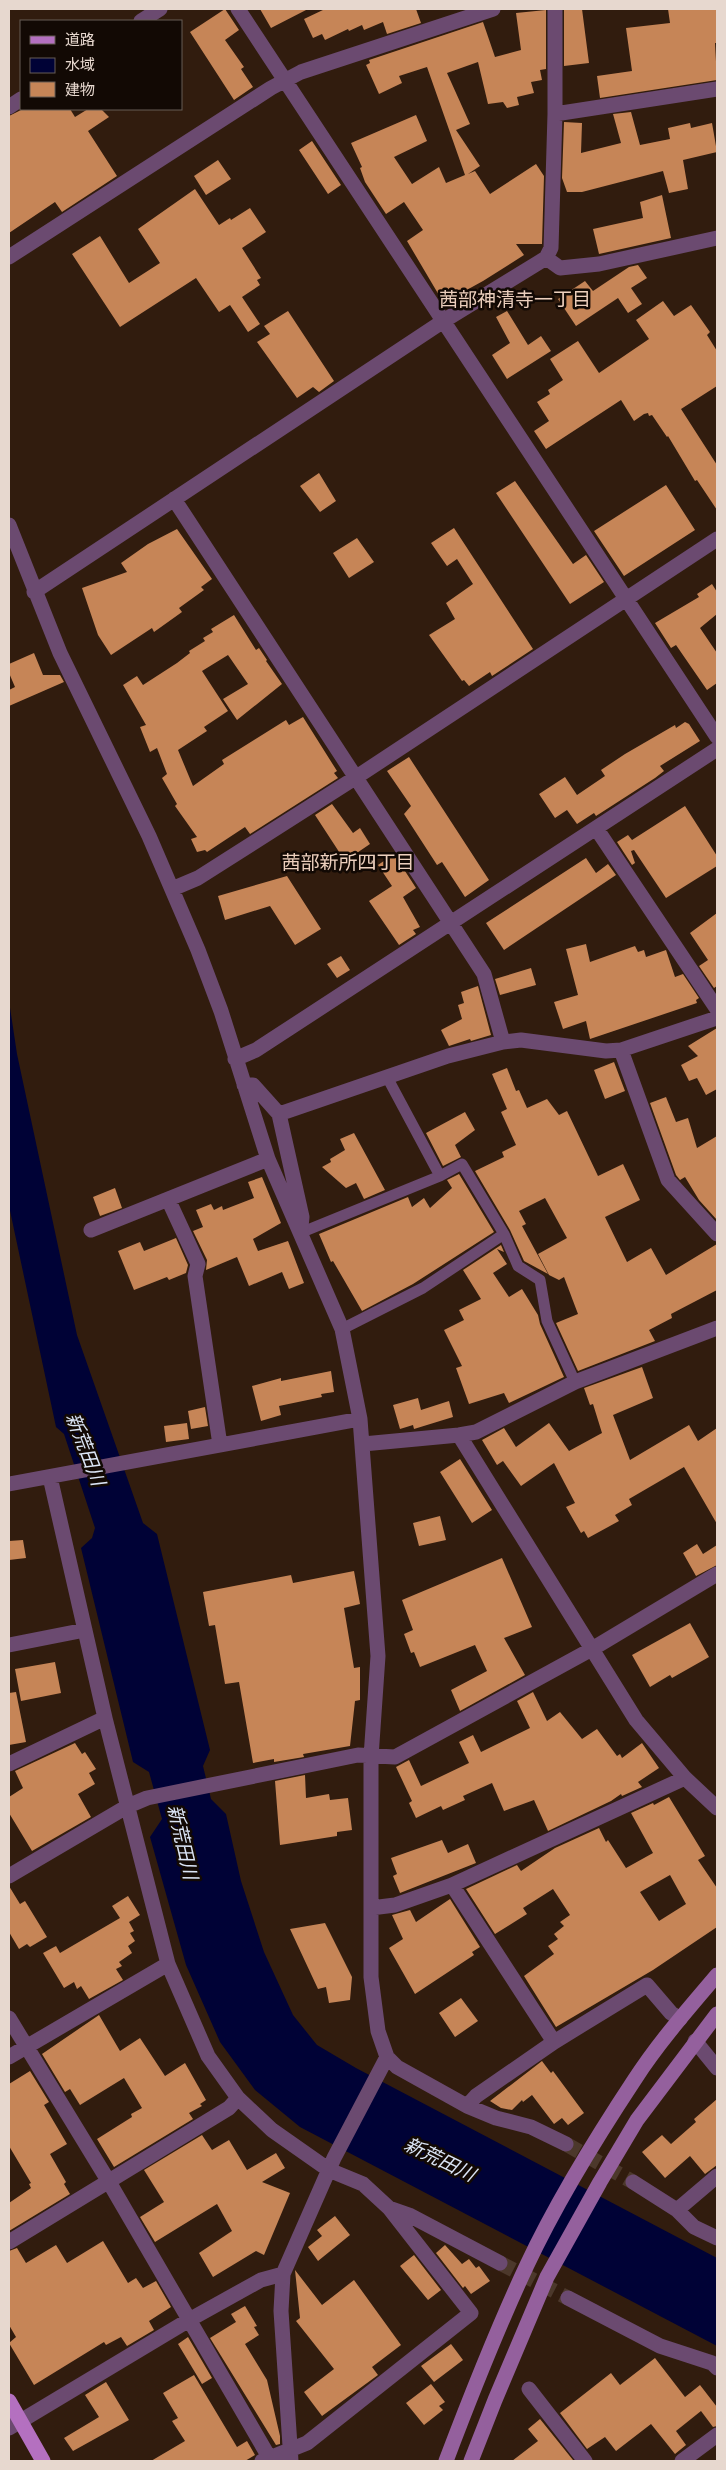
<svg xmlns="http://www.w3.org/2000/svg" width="726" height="2470" font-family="'Space Grotesk','Noto Sans JP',sans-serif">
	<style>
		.water { fill: #000236 }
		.building { fill: #c68557; fill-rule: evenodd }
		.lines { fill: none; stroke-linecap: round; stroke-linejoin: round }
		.street-tunnel { stroke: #4c382b; stroke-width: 15; stroke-dasharray: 15 8; stroke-linecap: butt }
		.lane { stroke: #6b4a70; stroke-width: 11 }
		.street { stroke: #6b4a70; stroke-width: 15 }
		.secondary { stroke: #94609d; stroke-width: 15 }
		.primary { stroke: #b470c0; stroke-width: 15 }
		.labels { text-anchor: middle; stroke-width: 5; stroke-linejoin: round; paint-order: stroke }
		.neighbourhood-label { font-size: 19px; fill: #eccfbd; stroke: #120904 }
		.water-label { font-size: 19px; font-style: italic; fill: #dbe5f6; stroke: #120904 }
	</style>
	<rect width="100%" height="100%" fill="#311c0e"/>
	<path class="water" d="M 9,1001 L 17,1054 L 77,1335 L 143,1523 L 157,1534 L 210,1750 L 203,1766 L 211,1799 L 226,1814 L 241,1881 L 264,1952 L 293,2015 L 317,2045 L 356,2068 L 717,2258 L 717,2346 L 300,2127 L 255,2090 L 220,2042 L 186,1965 L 150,1837 L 162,1819 L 149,1772 L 133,1762 L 81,1548 L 92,1538 L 95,1528 L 64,1434 L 56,1427 L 9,1206 Z"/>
	<path class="building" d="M 225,9 L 239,30 L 225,40 L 244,67 L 241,69 L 253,87 L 234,100 L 190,32 Z
		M 260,9 L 308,9 L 271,28 Z
		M 325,9 L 416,9 L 421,23 L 387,34 L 383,22 L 364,30 L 362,25 L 349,31 L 348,29 L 325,40 L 322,34 L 313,38 L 304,19 Z
		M 564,9 L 582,9 L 589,63 L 564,66 Z
		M 668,9 L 717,9 L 717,43 L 715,43 L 717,80 L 600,98 L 597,76 L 632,71 L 626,28 L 670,23 Z
		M 546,10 L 546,69 L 540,70 L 542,80 L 531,82 L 534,93 L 517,97 L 519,105 L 507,108 L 503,102 L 488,104 L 478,62 L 447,73 L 470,124 L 456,130 L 480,166 L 468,174 L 475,171 L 490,194 L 536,164 L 544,176 L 542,244 L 516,244 L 524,255 L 483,281 L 463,292 L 461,290 L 443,302 L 407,241 L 423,230 L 404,202 L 386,214 L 365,182 L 360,168 L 362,167 L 351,143 L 416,115 L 427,141 L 394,157 L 412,184 L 439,167 L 446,183 L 465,175 L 427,67 L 399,76 L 402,83 L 379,94 L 366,65 L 370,63 L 369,60 L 483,22 L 495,57 L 521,50 L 516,13 Z
		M 23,109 L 70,109 L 75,117 L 88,109 L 101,109 L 109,117 L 88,131 L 117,176 L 62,212 L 55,202 L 9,233 L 9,116 Z
		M 631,112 L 640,145 L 670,139 L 668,128 L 690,123 L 691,128 L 712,123 L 717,152 L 683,160 L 688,189 L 669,193 L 663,171 L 582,192 L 567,192 L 562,178 L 564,122 L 582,123 L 581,153 L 621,143 L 613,114 Z
		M 312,141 L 341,185 L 328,194 L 299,150 Z
		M 218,160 L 231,179 L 206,195 L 194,176 Z
		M 195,189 L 219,225 L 230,218 L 231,220 L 250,208 L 266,232 L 242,248 L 261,278 L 257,280 L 260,285 L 242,297 L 260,324 L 248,332 L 230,305 L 219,312 L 196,278 L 120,327 L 72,254 L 100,236 L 129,283 L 160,263 L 138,229 Z
		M 662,195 L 671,238 L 599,254 L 593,229 L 643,218 L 640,202 Z
		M 638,265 L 647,278 L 631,288 L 642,304 L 628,313 L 618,298 L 576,326 L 558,299 L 585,281 L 593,291 L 629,267 Z
		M 663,301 L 674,316 L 691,305 L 710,332 L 707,335 L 717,351 L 717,386 L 681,409 L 717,465 L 717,510 L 697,480 L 695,481 L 668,436 L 667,437 L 652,415 L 649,416 L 648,413 L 644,414 L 634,421 L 621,400 L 546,449 L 534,431 L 549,421 L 537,402 L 550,394 L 548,390 L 563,380 L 550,359 L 578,341 L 599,373 L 649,339 L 636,320 Z
		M 288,311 L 334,381 L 319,392 L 313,387 L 297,398 L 257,342 L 270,334 L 264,326 Z
		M 507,311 L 528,345 L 541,336 L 551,351 L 507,379 L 492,355 L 510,343 L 496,317 Z
		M 319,473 L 336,501 L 320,512 L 300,486 Z
		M 515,481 L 573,564 L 586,555 L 604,582 L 570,604 L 496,493 Z
		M 666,485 L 695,530 L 624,576 L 594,531 Z
		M 454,528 L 533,649 L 492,676 L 490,672 L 469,686 L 464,680 L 462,681 L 429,635 L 455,619 L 446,603 L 473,584 L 457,559 L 447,566 L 431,543 Z
		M 177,529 L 212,579 L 201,587 L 204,590 L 179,608 L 182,612 L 154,632 L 152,628 L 111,655 L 98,635 L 82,588 L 127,572 L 121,563 L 148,544 Z
		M 357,538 L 374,562 L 349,578 L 333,553 Z
		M 712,584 L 717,592 L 717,614 L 700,628 L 717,653 L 717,683 L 707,690 L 676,645 L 671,648 L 655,623 L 699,597 L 697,594 Z
		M 234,615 L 256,650 L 259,648 L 267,660 L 266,661 L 282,684 L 237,720 L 223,699 L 248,684 L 228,655 L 202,671 L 228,711 L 204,727 L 207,731 L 178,750 L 193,786 L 224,764 L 222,760 L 286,720 L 289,725 L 303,717 L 337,771 L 334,773 L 338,778 L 250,834 L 245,827 L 207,852 L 205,850 L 197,852 L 191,839 L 197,837 L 175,806 L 177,804 L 162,778 L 167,774 L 157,748 L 150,752 L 140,727 L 146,725 L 123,685 L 137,676 L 143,685 L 177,663 L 190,653 L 189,651 L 205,641 L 203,638 L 213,632 L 211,629 Z
		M 34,653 L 43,675 L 60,675 L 64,682 L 9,706 L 9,690 L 15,687 L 9,673 L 9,664 Z
		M 685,722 L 689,724 L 700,741 L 660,766 L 664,771 L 655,778 L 596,816 L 594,813 L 577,824 L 567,810 L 555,818 L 539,794 L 565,777 L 577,795 L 605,776 L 601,770 L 625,754 L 675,725 L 676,728 Z
		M 409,757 L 489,880 L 465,897 L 442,862 L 437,865 L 404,814 L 411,806 L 387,771 Z
		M 332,804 L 353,833 L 360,828 L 370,844 L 345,861 L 315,815 Z
		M 685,806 L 717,856 L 717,866 L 666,898 L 634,850 L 631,851 L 635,863 L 632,865 L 617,842 L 628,835 L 632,840 Z
		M 394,854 L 416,888 L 403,897 L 420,927 L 413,930 L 416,934 L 399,945 L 369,901 L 392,886 L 378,865 Z
		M 586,858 L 596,873 L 608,864 L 616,875 L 504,950 L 486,923 Z
		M 287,876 L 321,929 L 295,945 L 270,906 L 225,920 L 218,896 Z
		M 717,913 L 717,986 L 714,988 L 699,966 L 708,960 L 690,933 Z
		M 586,944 L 590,962 L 635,946 L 638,952 L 644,950 L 646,957 L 666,950 L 675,977 L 683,974 L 699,998 L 696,1000 L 697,1003 L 590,1039 L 586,1021 L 563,1029 L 554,1002 L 578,995 L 566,949 Z
		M 341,956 L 350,970 L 337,978 L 327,964 Z
		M 531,968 L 536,985 L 500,995 L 495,979 Z
		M 478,986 L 491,1035 L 471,1041 L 470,1039 L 449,1046 L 441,1030 L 462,1019 L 458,1005 L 464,1003 L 461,992 Z
		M 717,1028 L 717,1089 L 706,1095 L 697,1078 L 689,1081 L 681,1065 L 698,1056 L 688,1046 Z
		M 614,1062 L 625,1091 L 605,1099 L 594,1070 Z
		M 507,1068 L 516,1091 L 519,1090 L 527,1108 L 547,1099 L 559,1115 L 567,1111 L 598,1176 L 623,1164 L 640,1200 L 605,1217 L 627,1262 L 651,1248 L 666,1275 L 717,1244 L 717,1290 L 671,1314 L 672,1318 L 649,1330 L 655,1341 L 578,1371 L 556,1323 L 578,1314 L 564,1277 L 559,1280 L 549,1275 L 538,1254 L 567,1238 L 545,1198 L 519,1211 L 526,1224 L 522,1226 L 548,1274 L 524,1261 L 510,1230 L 475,1171 L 504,1157 L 502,1152 L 516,1145 L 501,1112 L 507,1109 L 492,1074 Z
		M 666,1097 L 676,1122 L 688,1118 L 697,1148 L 717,1136 L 717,1220 L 699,1200 L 685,1177 L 680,1180 L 676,1175 L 650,1103 Z
		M 465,1112 L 475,1130 L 455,1145 L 461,1157 L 443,1166 L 426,1133 Z
		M 354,1133 L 385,1190 L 364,1199 L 356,1183 L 346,1188 L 322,1167 L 331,1162 L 330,1159 L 345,1150 L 340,1139 Z
		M 459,1174 L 494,1232 L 413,1284 L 362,1311 L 333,1261 L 331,1262 L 319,1234 L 408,1197 L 412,1207 L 424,1198 L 430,1208 L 452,1188 L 447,1180 Z
		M 262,1177 L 281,1223 L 253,1239 L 258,1251 L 288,1241 L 304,1283 L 289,1289 L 282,1272 L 249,1286 L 237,1257 L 206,1270 L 207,1260 L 193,1231 L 203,1227 L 196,1210 L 211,1204 L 214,1210 L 222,1206 L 223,1210 L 254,1198 L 248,1182 Z
		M 115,1188 L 122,1208 L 100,1216 L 93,1197 Z
		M 176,1238 L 188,1265 L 186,1273 L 169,1280 L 167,1277 L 134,1290 L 118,1251 L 140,1242 L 144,1251 Z
		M 501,1245 L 504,1252 L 497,1249 L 507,1264 L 493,1273 L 509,1297 L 522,1289 L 538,1315 L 540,1324 L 564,1377 L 509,1403 L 504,1393 L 469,1404 L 456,1368 L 462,1366 L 444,1330 L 464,1320 L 459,1310 L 481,1299 L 463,1270 Z
		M 642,1367 L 653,1398 L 613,1415 L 630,1460 L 689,1425 L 698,1441 L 717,1428 L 717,1524 L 684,1467 L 629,1499 L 632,1505 L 615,1515 L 619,1521 L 588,1538 L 584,1531 L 581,1533 L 566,1507 L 575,1503 L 554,1463 L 521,1486 L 503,1461 L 497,1465 L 482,1440 L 504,1428 L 516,1447 L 549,1423 L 569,1451 L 602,1433 L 593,1404 L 590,1405 L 584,1388 Z
		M 331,1371 L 334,1392 L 321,1394 L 322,1397 L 279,1406 L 281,1415 L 261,1421 L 252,1386 L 281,1378 L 281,1381 Z
		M 418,1398 L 421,1410 L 449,1401 L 453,1417 L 414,1429 L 413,1425 L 400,1429 L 393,1405 Z
		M 205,1407 L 208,1426 L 191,1429 L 188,1411 Z
		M 187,1423 L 189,1439 L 166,1442 L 164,1426 Z
		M 460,1459 L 492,1510 L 472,1523 L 440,1472 Z
		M 440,1516 L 446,1540 L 419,1546 L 413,1523 Z
		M 23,1540 L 26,1558 L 9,1560 L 9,1541 Z
		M 697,1544 L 703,1554 L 717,1545 L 717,1565 L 696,1576 L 683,1553 Z
		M 502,1558 L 532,1627 L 504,1638 L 525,1675 L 460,1711 L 451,1690 L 487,1671 L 475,1645 L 420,1667 L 414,1652 L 411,1653 L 404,1634 L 413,1630 L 402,1600 Z
		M 354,1571 L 360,1604 L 344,1608 L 354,1668 L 360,1667 L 360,1700 L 355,1701 L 350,1746 L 303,1754 L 304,1757 L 274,1762 L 274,1759 L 253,1763 L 239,1682 L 225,1684 L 215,1625 L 209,1626 L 203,1592 L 291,1575 L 293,1583 Z
		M 690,1623 L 709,1657 L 672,1678 L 670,1675 L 650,1687 L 632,1655 Z
		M 55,1662 L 61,1693 L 21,1701 L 15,1669 Z
		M 16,1692 L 26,1742 L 9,1745 L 9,1693 Z
		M 533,1692 L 547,1721 L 560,1712 L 582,1739 L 597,1729 L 617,1756 L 620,1754 L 622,1758 L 642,1743 L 659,1768 L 638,1782 L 642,1787 L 622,1796 L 621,1794 L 611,1801 L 548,1831 L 534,1800 L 504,1811 L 492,1783 L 463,1796 L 465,1800 L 443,1810 L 441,1806 L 416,1818 L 409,1803 L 412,1801 L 396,1767 L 409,1760 L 421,1786 L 469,1763 L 459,1742 L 473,1735 L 481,1752 L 530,1728 L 517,1701 Z
		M 75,1743 L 82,1754 L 85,1752 L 96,1769 L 89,1773 L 95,1784 L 78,1794 L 91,1817 L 32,1851 L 9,1813 L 9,1797 L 23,1788 L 15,1771 Z
		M 305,1775 L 306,1798 L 329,1794 L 330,1800 L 348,1798 L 352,1830 L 337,1832 L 337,1836 L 280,1845 L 275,1781 Z
		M 669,1797 L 705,1856 L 698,1860 L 717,1888 L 717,1927 L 653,1970 L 556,2027 L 524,1976 L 554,1954 L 548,1946 L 558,1939 L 554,1934 L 564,1926 L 560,1922 L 570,1915 L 553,1889 L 523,1908 L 527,1914 L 495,1934 L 466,1889 L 517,1865 L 521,1871 L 555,1848 L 599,1828 L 606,1842 L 608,1840 L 626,1868 L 653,1853 L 631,1813 L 653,1803 L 654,1805 ZM 670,1875 L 686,1904 L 659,1921 L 640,1892 Z
		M 442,1840 L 448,1853 L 468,1844 L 476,1863 L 400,1893 L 393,1876 L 397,1874 L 391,1858 Z
		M 9,1886 L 20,1904 L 25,1901 L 47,1937 L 30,1947 L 27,1944 L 19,1949 L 9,1932 Z
		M 128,1896 L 140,1915 L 129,1922 L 134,1931 L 130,1933 L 135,1941 L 128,1946 L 132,1953 L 119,1962 L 122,1966 L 116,1969 L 123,1980 L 89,1999 L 81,1986 L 77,1989 L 74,1982 L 64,1988 L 43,1953 L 56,1946 L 60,1953 L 120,1918 L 112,1906 Z
		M 450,1899 L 480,1947 L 472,1952 L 474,1955 L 415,1994 L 389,1948 L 403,1939 L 392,1915 L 410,1910 L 416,1922 Z
		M 325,1923 L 352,1977 L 350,2000 L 329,2003 L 326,1987 L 318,1989 L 290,1929 Z
		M 461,1998 L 478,2021 L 455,2037 L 439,2013 Z
		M 99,2015 L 120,2051 L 140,2038 L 165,2076 L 185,2063 L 206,2100 L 200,2104 L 202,2106 L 189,2113 L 193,2119 L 114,2167 L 97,2139 L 132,2117 L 131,2114 L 142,2108 L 124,2078 L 80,2105 L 70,2089 L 65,2092 L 42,2054 Z
		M 542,2061 L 551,2073 L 553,2071 L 584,2113 L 568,2125 L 562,2118 L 554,2124 L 532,2095 L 523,2102 L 522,2100 L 512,2110 L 501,2108 L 490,2101 Z
		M 30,2071 L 49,2102 L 44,2105 L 67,2144 L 50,2154 L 66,2182 L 64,2184 L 70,2194 L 9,2231 L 9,2203 L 31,2188 L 29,2184 L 31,2183 L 9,2146 L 9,2084 Z
		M 717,2099 L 717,2165 L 705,2174 L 690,2156 L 665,2178 L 642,2152 L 662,2135 L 671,2144 L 696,2122 L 694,2119 Z
		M 202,2135 L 212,2150 L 229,2140 L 247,2170 L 276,2153 L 285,2168 L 262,2182 L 290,2193 L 264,2255 L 256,2251 L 213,2277 L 199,2253 L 232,2231 L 217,2204 L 155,2242 L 140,2217 L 164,2202 L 144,2170 Z
		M 335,2216 L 350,2235 L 318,2261 L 308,2247 L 322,2236 L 317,2230 Z
		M 103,2241 L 128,2283 L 136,2278 L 143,2288 L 156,2281 L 171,2307 L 149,2321 L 154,2330 L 127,2346 L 121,2337 L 106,2345 L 104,2342 L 34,2385 L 9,2343 L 16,2337 L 9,2325 L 9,2251 L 17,2248 L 26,2263 L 56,2245 L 67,2263 Z
		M 445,2245 L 462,2264 L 469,2259 L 476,2268 L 479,2266 L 490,2281 L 471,2294 L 465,2286 L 463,2288 L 436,2253 Z
		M 414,2255 L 441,2290 L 428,2300 L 400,2266 Z
		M 295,2270 L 322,2305 L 354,2280 L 401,2345 L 372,2367 L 378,2375 L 322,2416 L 304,2392 L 334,2369 L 296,2321 L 300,2318 Z
		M 245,2306 L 257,2326 L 254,2327 L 259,2335 L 245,2344 L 267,2380 L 280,2436 L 280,2444 L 276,2445 L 210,2338 L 236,2322 L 231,2314 Z
		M 188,2337 L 212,2378 L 202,2384 L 178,2344 Z
		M 451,2344 L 463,2360 L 434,2382 L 421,2366 Z
		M 655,2358 L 685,2397 L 700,2385 L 717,2407 L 717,2426 L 713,2427 L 701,2411 L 676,2431 L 686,2445 L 675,2454 L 651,2424 L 616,2451 L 605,2437 L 587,2449 L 560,2413 L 611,2373 L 620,2385 Z
		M 194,2375 L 237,2447 L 247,2441 L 255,2455 L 245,2461 L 151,2461 L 185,2441 L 172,2421 L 178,2418 L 163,2393 Z
		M 106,2382 L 129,2420 L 73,2451 L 64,2438 L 99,2417 L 85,2395 Z
		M 431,2384 L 445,2402 L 439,2406 L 443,2410 L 424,2425 L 406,2403 Z
		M 540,2419 L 573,2460 L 572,2461 L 512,2461 L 538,2441 L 528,2429 Z"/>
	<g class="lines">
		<path class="street-tunnel" d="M 566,2144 L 633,2182
			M 500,2263 L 568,2298"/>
		<path class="lane" d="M 387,1077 L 440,1176
			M 300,1233 L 440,1176 L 462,1164 L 504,1234 L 518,1266 L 540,1280 L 547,1321 L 575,1382
			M 342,1329 L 423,1288 L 504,1234"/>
		<path class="street" d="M 238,9 L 717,737
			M 141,21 L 160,9
			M 9,107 L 21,99
			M 555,114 L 717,89
			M 9,257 L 271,88 L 301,72 L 493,9
			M 546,258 L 551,248 L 555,114 L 555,9
			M 174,499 L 484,974 L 503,1042
			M 9,525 L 60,653 L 149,836 L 198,950 L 221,1011 L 268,1159 L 342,1329 L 360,1419 L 378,1656 L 371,1757 L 371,1977 L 378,2031 L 387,2057 L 397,2067 L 467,2106 L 496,2118 L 531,2127 L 566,2144
			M 34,592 L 445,320 L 546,258 L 560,268 L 599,264 L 717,238
			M 596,828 L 717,1009
			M 172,889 L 198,878 L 355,778 L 717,539
			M 621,1050 L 668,1180 L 717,1234
			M 235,1059 L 256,1050 L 717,749
			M 244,1085 L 253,1085 L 279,1114 L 302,1217 L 301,1227
			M 279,1114 L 448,1056 L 503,1042 L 521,1040 L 606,1051 L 621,1050 L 717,1018
			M 168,1199 L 198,1264 L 195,1276 L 220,1445
			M 91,1230 L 268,1159
			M 459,1435 L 636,1720 L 685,1778 L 717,1808
			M 363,1444 L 459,1435 L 476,1432 L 575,1382 L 717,1328
			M 50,1477 L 105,1718 L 168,1964 L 208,2056 L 238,2098 L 272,2130 L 329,2170 L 363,2184 L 389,2208 L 471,2313 L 307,2443 L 262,2461
			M 9,1484 L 360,1419
			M 9,1645 L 85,1630
			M 9,1764 L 105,1718
			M 9,1876 L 128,1806 L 147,1798 L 358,1755 L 395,1757 L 592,1649 L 717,1574
			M 452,1885 L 554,2042
			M 371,1908 L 395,1905 L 452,1885 L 685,1778
			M 9,2018 L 109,2182 L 269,2457
			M 695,2041 L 717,2068
			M 9,2057 L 168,1964
			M 467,2106 L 476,2096 L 554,2042 L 647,1985 L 671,2013 L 680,2019
			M 633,2182 L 677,2210 L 694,2227 L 717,2238
			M 389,2208 L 409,2215 L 500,2263
			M 677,2210 L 717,2176
			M 9,2242 L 229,2108 L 238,2098
			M 568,2298 L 660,2346 L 712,2363 L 717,2368
			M 529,2389 L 585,2461
			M 9,2428 L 189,2320 L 261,2280 L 283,2274
			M 291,2461 L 281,2311 L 283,2274 L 334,2158 L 387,2057
			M 682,2461 L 717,2435"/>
		<path class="secondary" d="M 446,2461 C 471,2395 497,2329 527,2265 C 557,2201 596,2138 635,2079 C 659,2042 689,2008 717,1975
			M 471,2461 L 495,2400 L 547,2277 L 600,2182 L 637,2120 L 717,2014"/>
		<path class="primary" d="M 9,2401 L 43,2461"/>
	</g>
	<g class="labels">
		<g class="neighbourhood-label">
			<text x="515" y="306">茜部神清寺一丁目</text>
			<text x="348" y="869">茜部新所四丁目</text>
		</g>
		<g class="water-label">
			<text transform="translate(86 1449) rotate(69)" y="7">新荒田川</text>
			<text transform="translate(183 1842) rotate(77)" y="7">新荒田川</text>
			<text transform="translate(440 2159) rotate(26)" y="7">新荒田川</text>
		</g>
	</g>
	<rect width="726" height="2470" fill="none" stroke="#e7d8cf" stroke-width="20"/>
	<rect x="20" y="20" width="162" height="90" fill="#120904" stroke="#675c55"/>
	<rect x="30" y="36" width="25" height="8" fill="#b470c0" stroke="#675c55"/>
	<text x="65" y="45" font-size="15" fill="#e7d8cf">道路</text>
	<rect x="30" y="58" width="25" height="15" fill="#000236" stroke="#675c55"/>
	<text x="65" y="70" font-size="15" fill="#e7d8cf">水域</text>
	<rect x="30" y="82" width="25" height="15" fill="#c68557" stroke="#675c55"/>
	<text x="65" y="95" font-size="15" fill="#e7d8cf">建物</text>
</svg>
